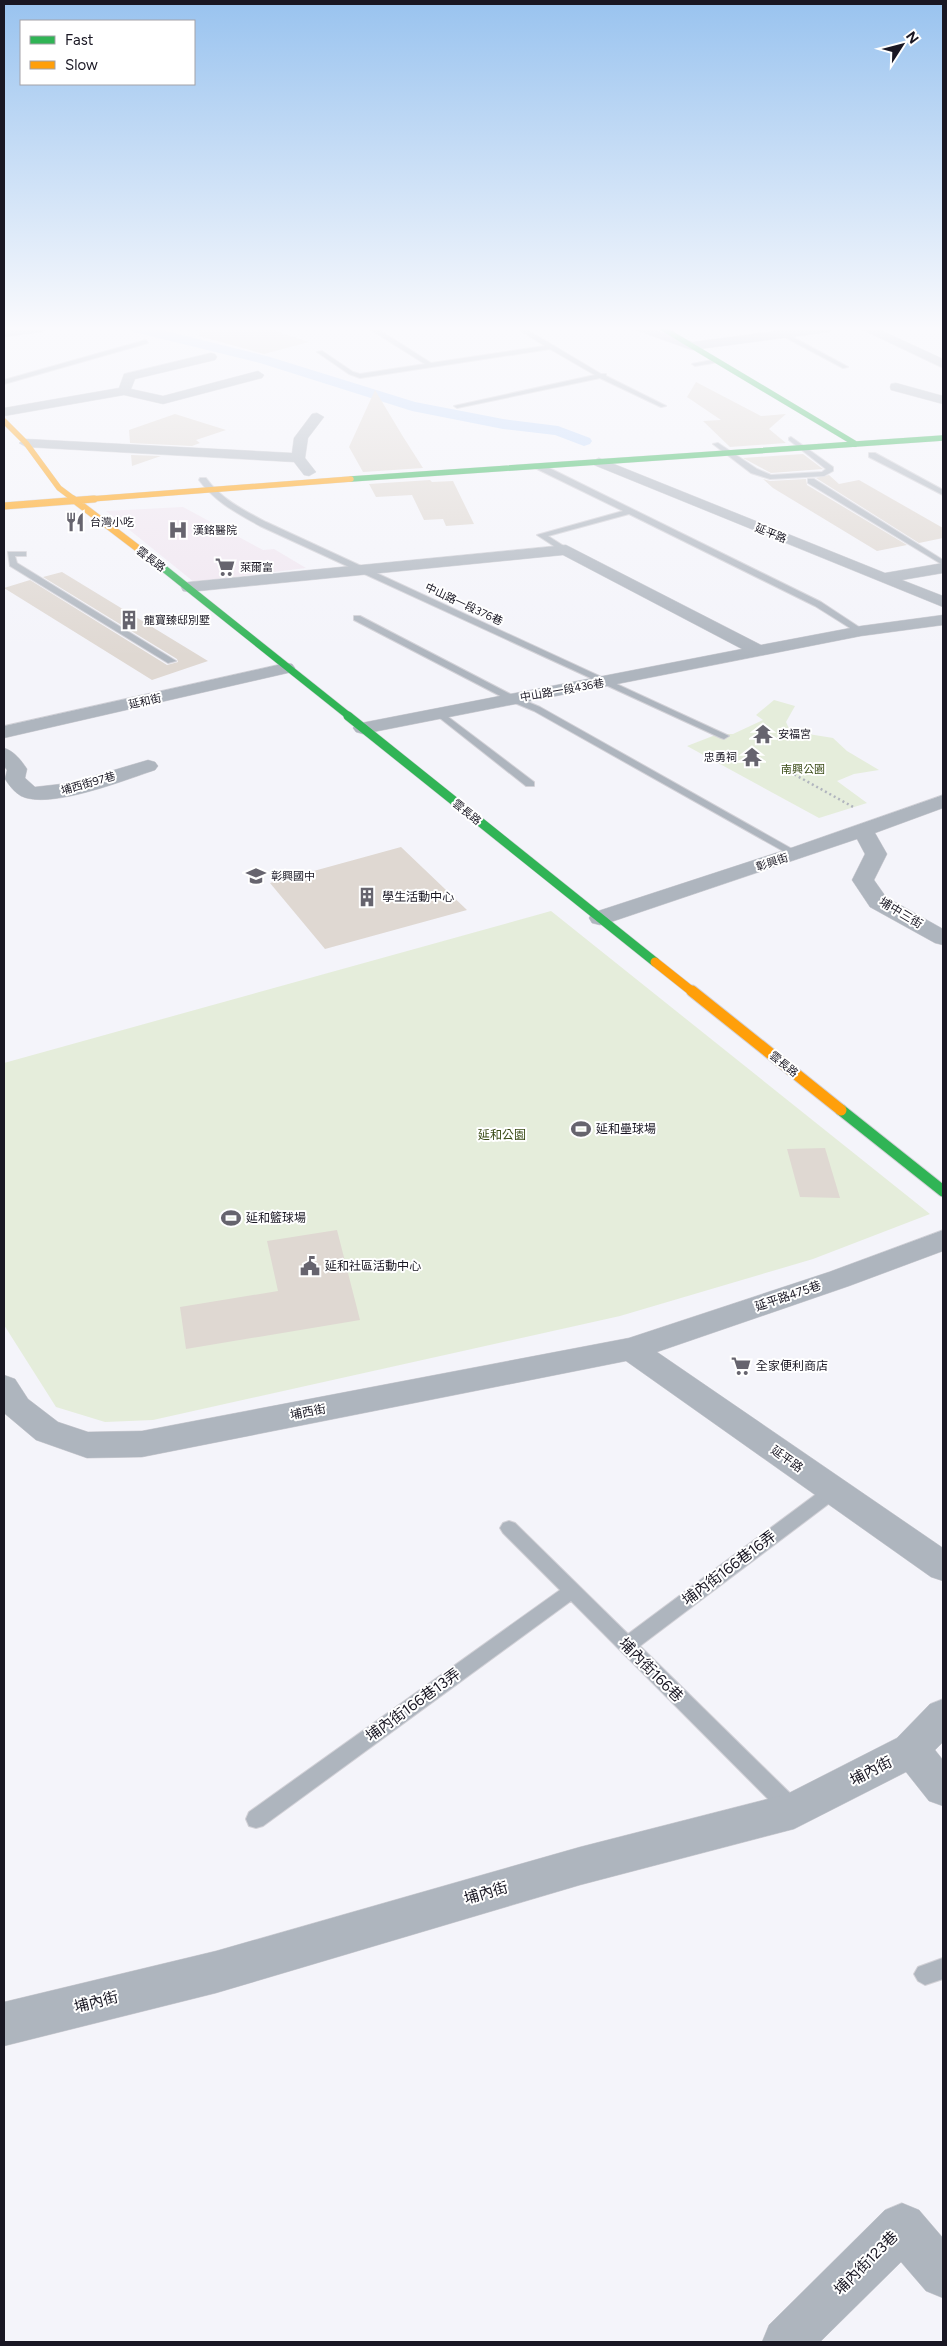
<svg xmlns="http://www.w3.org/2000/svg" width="947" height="2346" font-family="Figtree,'Noto Sans TC',sans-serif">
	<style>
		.medical { fill: #f0e6f0 }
		.green { fill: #e5eddb }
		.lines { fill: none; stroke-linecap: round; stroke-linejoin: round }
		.canal { fill: #c3d9f9; fill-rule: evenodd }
		.building { fill: #dfd8d2 }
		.lane-casing { stroke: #d2d1d7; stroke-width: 2 }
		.street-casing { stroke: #d2d1d7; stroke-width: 1 }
		.fast-far3-casing { stroke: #d2d1d7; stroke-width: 6 }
		.fast-far2-casing { stroke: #d2d1d7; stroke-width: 8 }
		.fast-far1-casing { stroke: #d2d1d7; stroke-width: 10 }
		.fast-casing { stroke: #d2d1d7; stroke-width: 13 }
		.slow-far3-casing { stroke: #d2d1d7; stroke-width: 6 }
		.slow-far2-casing { stroke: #d2d1d7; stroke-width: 8 }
		.slow-far1-casing { stroke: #d2d1d7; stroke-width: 10 }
		.slow-casing { stroke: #d2d1d7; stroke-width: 13 }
		.path { stroke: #b1b5be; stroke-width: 2.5; stroke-dasharray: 2 3; stroke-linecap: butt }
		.lane { fill: #aeb5be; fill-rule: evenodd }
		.street { fill: #aeb5be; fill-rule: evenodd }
		.fast-far3 { stroke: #30b455; stroke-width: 5.5 }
		.fast-far2 { stroke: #30b455; stroke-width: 7 }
		.fast-far1 { stroke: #30b455; stroke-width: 9 }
		.fast { stroke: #30b455; stroke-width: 11 }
		.slow-far3 { stroke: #ff9f0a; stroke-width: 5.5 }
		.slow-far2 { stroke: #ff9f0a; stroke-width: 7 }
		.slow-far1 { stroke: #ff9f0a; stroke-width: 9 }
		.slow { stroke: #ff9f0a; stroke-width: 11 }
		.labels { text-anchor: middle; stroke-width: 4; stroke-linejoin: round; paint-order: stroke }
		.far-poi-label { font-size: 11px; fill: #191723; stroke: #fff; text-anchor: start }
		.far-street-label { font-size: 11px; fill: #191723; stroke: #fff }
		.far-park-label { font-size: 11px; fill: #384914; stroke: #fff }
		.poi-label { font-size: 12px; fill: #191723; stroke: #fff; text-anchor: start }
		.street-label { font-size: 12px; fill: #191723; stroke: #fff }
		.park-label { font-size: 12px; fill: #384914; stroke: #fff }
		.near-street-label { font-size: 15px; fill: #191723; stroke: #fff }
	</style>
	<rect width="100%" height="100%" fill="#f4f4fa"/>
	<path class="medical" d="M 183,507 L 263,550 L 274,549 L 306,568 L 194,582 L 106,511 Z"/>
	<path class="green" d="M 774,700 L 795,706 L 786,722 L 790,731 L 833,738 L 847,751 L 879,770 L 854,774 L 837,781 L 867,803 L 819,818 L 687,746 L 718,734 L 733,734 L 763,720 L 756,715 Z
		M 551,911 L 930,1214 L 813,1259 L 620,1316 L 153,1420 L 105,1422 L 56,1407 L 4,1325 L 4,1063 Z"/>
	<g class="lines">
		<path class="canal" d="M 128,328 L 154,328 L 270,357 L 415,402 L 503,419 L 558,426 L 590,438 L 592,441 L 590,444 L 584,446 L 555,435 L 503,429 L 412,411 L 260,363 L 130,331 Z"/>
	</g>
	<path class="building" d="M 200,328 L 267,328 L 309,342 L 264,354 L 199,336 Z
		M 696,382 L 761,416 L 786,414 L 769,429 L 786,443 L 730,447 L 703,421 L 721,420 L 687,397 Z
		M 375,390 L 402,435 L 423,468 L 363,472 L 349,447 Z
		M 175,414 L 226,430 L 196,440 L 200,443 L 192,446 L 130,443 L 129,430 Z
		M 803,454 L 823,469 L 771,473 L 743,458 Z
		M 131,455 L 161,456 L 132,466 Z
		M 829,475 L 839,484 L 859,480 L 943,528 L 943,538 L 919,543 L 816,478 Z
		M 763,479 L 770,481 L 806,479 L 807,485 L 907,545 L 877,551 L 773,488 Z
		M 430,480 L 432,482 L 453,481 L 474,524 L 446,526 L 443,519 L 424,520 L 412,495 L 376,497 L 369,484 Z
		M 62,572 L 208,661 L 152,680 L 4,588 L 30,580 L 167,665 L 178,662 L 177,659 L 43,577 Z
		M 401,847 L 467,910 L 325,949 L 270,883 Z
		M 825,1148 L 840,1198 L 800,1197 L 787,1149 Z
		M 337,1230 L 360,1320 L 186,1349 L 180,1307 L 278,1291 L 267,1241 Z"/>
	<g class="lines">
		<defs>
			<path id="lane" d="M 368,328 L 376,328 L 431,363 L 545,346 L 516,328 L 524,328 L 601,374 L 606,374 L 606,376 L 666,406 L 661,407 L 600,378 L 457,408 L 454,406 L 595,375 L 550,349 L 360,378 L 349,374 L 317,352 L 322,351 L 353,372 L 360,374 L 425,364 Z
				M 781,333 L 785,333 L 848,367 L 843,368 L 781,335 Z
				M 146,340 L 148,343 L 4,384 L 4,380 Z
				M 717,359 L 719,362 L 695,366 L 692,364 Z
				M 791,437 L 833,467 L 833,471 L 824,476 L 770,479 L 751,473 L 713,444 L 718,443 L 757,469 L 771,475 L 822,472 L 826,469 L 789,440 L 789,438 Z
				M 869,453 L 875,453 L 943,490 L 943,495 L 869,457 Z
				M 535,464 L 541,464 L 821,602 L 865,631 L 858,633 L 815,606 L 629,514 L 548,536 L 570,550 L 563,552 L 537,535 L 623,511 L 535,468 Z
				M 200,478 L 206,478 C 221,499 243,510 266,522 L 729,736 L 724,739 L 721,738 L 260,526 C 237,513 215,502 199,480 Z
				M 808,479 L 814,479 L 943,560 L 943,565 L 808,483 Z
				M 8,552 L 26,552 L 26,556 L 15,556 L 17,563 L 176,661 L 168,663 L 10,566 Z
				M 354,616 L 360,616 L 516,697 L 540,707 L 801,854 L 796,857 L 792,856 L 534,711 L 510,701 L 354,620 Z
				M 439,710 L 534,782 L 534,786 L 526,786 L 436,715 L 434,713 Z
				M 833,1484 L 839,1486 L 841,1491 L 839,1496 L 640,1646 L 798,1801 L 801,1808 L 798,1815 L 791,1817 L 784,1815 L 571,1601 L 263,1826 L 256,1828 L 249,1826 L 246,1819 L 249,1812 L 560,1590 L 503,1533 L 500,1528 L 503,1523 L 509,1521 L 515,1523 L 628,1634 L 827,1486 Z
				M 943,1958 L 943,1979 L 925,1985 L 918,1981 L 914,1974 L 918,1967 Z"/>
			<path id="street" d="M 48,328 L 42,332 L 4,337 L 4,329 Z
				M 630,328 L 649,328 L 693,342 L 798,328 L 835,328 L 829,332 L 692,350 Z
				M 859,328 L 876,328 L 943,359 L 943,368 Z
				M 211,353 L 215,354 L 217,357 L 215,360 L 135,379 L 131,389 L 163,396 L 258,371 L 264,375 L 262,378 L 163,404 L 124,395 L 4,416 L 4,408 L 119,388 L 124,374 Z
				M 896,383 L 943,396 L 943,404 L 891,390 L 890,387 L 891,384 Z
				M 317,413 L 324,417 L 308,438 L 305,458 L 316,472 L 309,476 L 304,475 L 294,462 L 26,447 L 19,443 L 26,439 L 292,453 L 294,438 L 312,414 Z
				M 599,458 L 885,573 L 943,563 L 943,573 L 902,580 L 943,596 L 943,607 L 594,465 L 592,462 Z
				M 566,545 L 761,645 L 861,626 L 943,615 L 943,625 L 861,636 L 363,734 L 356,732 L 353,728 L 356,724 L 742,649 L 563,555 L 189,592 L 183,591 L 181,587 L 183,583 L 189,582 Z
				M 286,663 L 292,664 L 295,668 L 292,672 L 4,738 L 4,726 Z
				M 4,748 C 14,751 21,760 27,769 L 25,778 L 35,787 L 70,783 L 148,760 L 155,762 L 158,766 L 155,770 C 125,780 49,810 21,796 C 14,792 9,785 5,779 L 7,770 L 4,766 Z
				M 943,795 L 943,808 L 875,833 L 887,854 L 874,880 L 886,897 L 943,929 L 943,945 L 935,943 L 870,907 L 852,880 L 865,854 L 857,839 L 608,923 L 600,925 L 592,923 L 589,918 L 592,913 L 788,849 Z
				M 943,1230 L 943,1251 L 849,1286 L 657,1352 L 943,1548 L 943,1581 L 931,1577 L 626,1361 L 142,1457 L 87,1458 L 36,1440 L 4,1413 L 4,1375 L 15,1379 L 28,1399 L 58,1422 L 88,1432 L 142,1431 L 629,1338 L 829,1272 Z
				M 943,1699 L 943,1742 L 935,1750 L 943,1760 L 943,1806 L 929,1801 L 906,1772 L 794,1829 L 580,1885 L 216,1993 L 4,2046 L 4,2002 L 216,1951 L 580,1847 L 787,1794 L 897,1738 L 930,1704 Z
				M 902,2203 L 919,2210 L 943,2238 L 943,2298 L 926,2291 L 901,2262 L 820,2342 L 762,2342 L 769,2325 L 885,2210 Z"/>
			<path id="fast-far3" d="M 662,328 L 856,444
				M 351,479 L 943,438"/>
			<path id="fast-far2" d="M 157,563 L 350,717"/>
			<path id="fast-far1" d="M 348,716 L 655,962"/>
			<path id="fast" d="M 841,1110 L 943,1191"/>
			<path id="slow-far3" d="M 4,421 L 26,443 L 59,488 L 75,500
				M 78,500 L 351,479"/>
			<path id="slow-far2" d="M 73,499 L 157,563
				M 4,506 L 94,499"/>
			<path id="slow-far1" d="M 655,962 L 694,993"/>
			<path id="slow" d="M 692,991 L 841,1110"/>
		</defs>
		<use href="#lane" class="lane-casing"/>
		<use href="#street" class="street-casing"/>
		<use href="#fast-far3" class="fast-far3-casing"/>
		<use href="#fast-far2" class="fast-far2-casing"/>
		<use href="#fast-far1" class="fast-far1-casing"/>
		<use href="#fast" class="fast-casing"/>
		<use href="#slow-far3" class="slow-far3-casing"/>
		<use href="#slow-far2" class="slow-far2-casing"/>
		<use href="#slow-far1" class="slow-far1-casing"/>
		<use href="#slow" class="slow-casing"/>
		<path class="path" d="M 790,772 L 855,808"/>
		<use href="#lane" class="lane"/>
		<use href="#street" class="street"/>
		<use href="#fast-far3" class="fast-far3"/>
		<use href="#fast-far2" class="fast-far2"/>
		<use href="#fast-far1" class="fast-far1"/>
		<use href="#fast" class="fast"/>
		<use href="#slow-far3" class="slow-far3"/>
		<use href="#slow-far2" class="slow-far2"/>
		<use href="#slow-far1" class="slow-far1"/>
		<use href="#slow" class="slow"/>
	</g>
	<linearGradient id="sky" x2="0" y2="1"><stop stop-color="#99c3ef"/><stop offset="0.5" stop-color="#fafafd"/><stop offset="1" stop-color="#fafafd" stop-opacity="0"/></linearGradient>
	<rect width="947" height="657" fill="url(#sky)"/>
	<defs>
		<symbol id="restaurant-bare" viewBox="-9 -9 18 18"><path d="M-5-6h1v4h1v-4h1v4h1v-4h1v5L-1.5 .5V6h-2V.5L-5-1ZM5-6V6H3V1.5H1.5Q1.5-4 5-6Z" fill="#66646e" stroke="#fff" stroke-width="2.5" paint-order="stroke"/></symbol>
		<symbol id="hospital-bare" viewBox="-9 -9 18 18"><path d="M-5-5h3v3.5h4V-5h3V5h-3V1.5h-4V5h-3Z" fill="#66646e" stroke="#fff" stroke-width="2.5" paint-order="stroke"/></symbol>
		<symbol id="supermarket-bare" viewBox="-9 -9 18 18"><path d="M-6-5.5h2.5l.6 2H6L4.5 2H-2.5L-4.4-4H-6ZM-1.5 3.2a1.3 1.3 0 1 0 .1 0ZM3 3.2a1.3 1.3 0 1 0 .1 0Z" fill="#66646e" stroke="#fff" stroke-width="2.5" paint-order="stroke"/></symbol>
		<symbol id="building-bare" viewBox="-9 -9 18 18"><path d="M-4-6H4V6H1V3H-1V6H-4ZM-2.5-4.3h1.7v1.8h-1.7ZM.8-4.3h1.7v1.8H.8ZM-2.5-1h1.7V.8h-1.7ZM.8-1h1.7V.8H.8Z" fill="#66646e" stroke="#fff" stroke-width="2.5" paint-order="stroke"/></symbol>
		<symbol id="temple-bare" viewBox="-9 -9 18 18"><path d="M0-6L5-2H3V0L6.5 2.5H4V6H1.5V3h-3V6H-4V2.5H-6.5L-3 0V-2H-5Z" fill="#66646e" stroke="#fff" stroke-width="2.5" paint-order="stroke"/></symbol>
		<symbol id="school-bare" viewBox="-9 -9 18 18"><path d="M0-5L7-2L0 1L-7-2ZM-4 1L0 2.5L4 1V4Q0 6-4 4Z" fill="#66646e" stroke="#fff" stroke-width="2.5" paint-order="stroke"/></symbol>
		<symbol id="stadium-bare" viewBox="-9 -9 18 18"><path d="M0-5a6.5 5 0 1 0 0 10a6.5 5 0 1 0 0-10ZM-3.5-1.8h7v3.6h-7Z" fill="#66646e" stroke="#fff" stroke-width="2.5" paint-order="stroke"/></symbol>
		<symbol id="civic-bare" viewBox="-9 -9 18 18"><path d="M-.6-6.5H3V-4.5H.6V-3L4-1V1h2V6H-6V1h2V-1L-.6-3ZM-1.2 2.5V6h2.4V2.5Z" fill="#66646e" stroke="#fff" stroke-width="2.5" paint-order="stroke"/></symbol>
	</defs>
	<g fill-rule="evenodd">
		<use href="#restaurant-bare" x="61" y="508" width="28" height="28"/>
		<use href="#hospital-bare" x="164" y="516" width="28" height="28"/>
		<use href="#supermarket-bare" x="211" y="553" width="28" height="28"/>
		<use href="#building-bare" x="115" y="606" width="28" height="28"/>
		<use href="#temple-bare" x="749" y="720" width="28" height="28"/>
		<use href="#temple-bare" x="738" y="743" width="28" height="28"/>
		<use href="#school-bare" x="242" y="862" width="28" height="28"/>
		<use href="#building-bare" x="353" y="883" width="28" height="28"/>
		<use href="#stadium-bare" x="567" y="1115" width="28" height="28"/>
		<use href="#stadium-bare" x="217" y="1204" width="28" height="28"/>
		<use href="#civic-bare" x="296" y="1252" width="28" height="28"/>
		<use href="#supermarket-bare" x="727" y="1352" width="28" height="28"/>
	</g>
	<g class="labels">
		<g class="far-poi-label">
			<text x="90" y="526">台灣小吃</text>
			<text x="193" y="534">漢銘醫院</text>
			<text x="240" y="571">萊爾富</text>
			<text x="144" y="624">龍寶臻邸別墅</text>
			<text x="778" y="738">安福宮</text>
			<text x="737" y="761" text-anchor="end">忠勇祠</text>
			<text x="271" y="880">彰興國中</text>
		</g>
		<g class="far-street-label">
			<text transform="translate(771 533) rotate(22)" y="4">延平路</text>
			<text transform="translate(151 559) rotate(37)" y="4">雲長路</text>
			<text transform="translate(464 604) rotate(25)" y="4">中山路一段376巷</text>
			<text transform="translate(562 690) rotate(-10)" y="4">中山路一段436巷</text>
			<text transform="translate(145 701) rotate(-13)" y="4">延和街</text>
			<text transform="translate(88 783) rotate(-16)" y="4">埔西街97巷</text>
			<text transform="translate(467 812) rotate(39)" y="4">雲長路</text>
			<text transform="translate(772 862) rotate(-18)" y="4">彰興街</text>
			<text transform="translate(784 1064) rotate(39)" y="4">雲長路</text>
		</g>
		<g class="far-park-label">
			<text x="803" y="773">南興公園</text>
		</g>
		<g class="poi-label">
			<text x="382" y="901">學生活動中心</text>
			<text x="596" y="1133">延和壘球場</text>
			<text x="246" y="1222">延和籃球場</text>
			<text x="325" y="1270">延和社區活動中心</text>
			<text x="756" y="1370">全家便利商店</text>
		</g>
		<g class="street-label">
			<text transform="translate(901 913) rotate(31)" y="4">埔中三街</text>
			<text transform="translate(788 1296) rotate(-19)" y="4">延平路475巷</text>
			<text transform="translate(308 1412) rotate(-11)" y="4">埔西街</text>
			<text transform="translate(787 1459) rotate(35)" y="4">延平路</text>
		</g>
		<g class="park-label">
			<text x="502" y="1139">延和公園</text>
		</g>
		<g class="near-street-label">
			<text transform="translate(729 1568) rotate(-37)" y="5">埔內街166巷16弄</text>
			<text transform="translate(651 1670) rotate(45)" y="5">埔內街166巷</text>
			<text transform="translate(413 1705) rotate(-36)" y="5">埔內街166巷13弄</text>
			<text transform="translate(871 1771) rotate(-27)" y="5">埔內街</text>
			<text transform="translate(486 1893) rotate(-16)" y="5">埔內街</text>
			<text transform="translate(96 2002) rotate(-14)" y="5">埔內街</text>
			<text transform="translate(866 2263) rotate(-45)" y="5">埔內街123巷</text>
		</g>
	</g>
	<rect width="947" height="2346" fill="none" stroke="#191723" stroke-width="10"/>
	<rect x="20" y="20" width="175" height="65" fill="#ffffff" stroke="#a3a2a7"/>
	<rect x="30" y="36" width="25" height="8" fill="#30b455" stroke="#a3a2a7"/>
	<text x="65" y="45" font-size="15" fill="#191723">Fast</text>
	<rect x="30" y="61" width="25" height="8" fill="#ff9f0a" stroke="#a3a2a7"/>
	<text x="65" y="70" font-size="15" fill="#191723">Slow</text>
	<g transform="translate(902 45) rotate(54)" stroke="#ffffff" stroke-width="4" paint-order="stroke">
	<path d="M0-4L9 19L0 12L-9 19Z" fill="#191723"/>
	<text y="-8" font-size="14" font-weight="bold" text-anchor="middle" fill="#191723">N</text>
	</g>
</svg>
